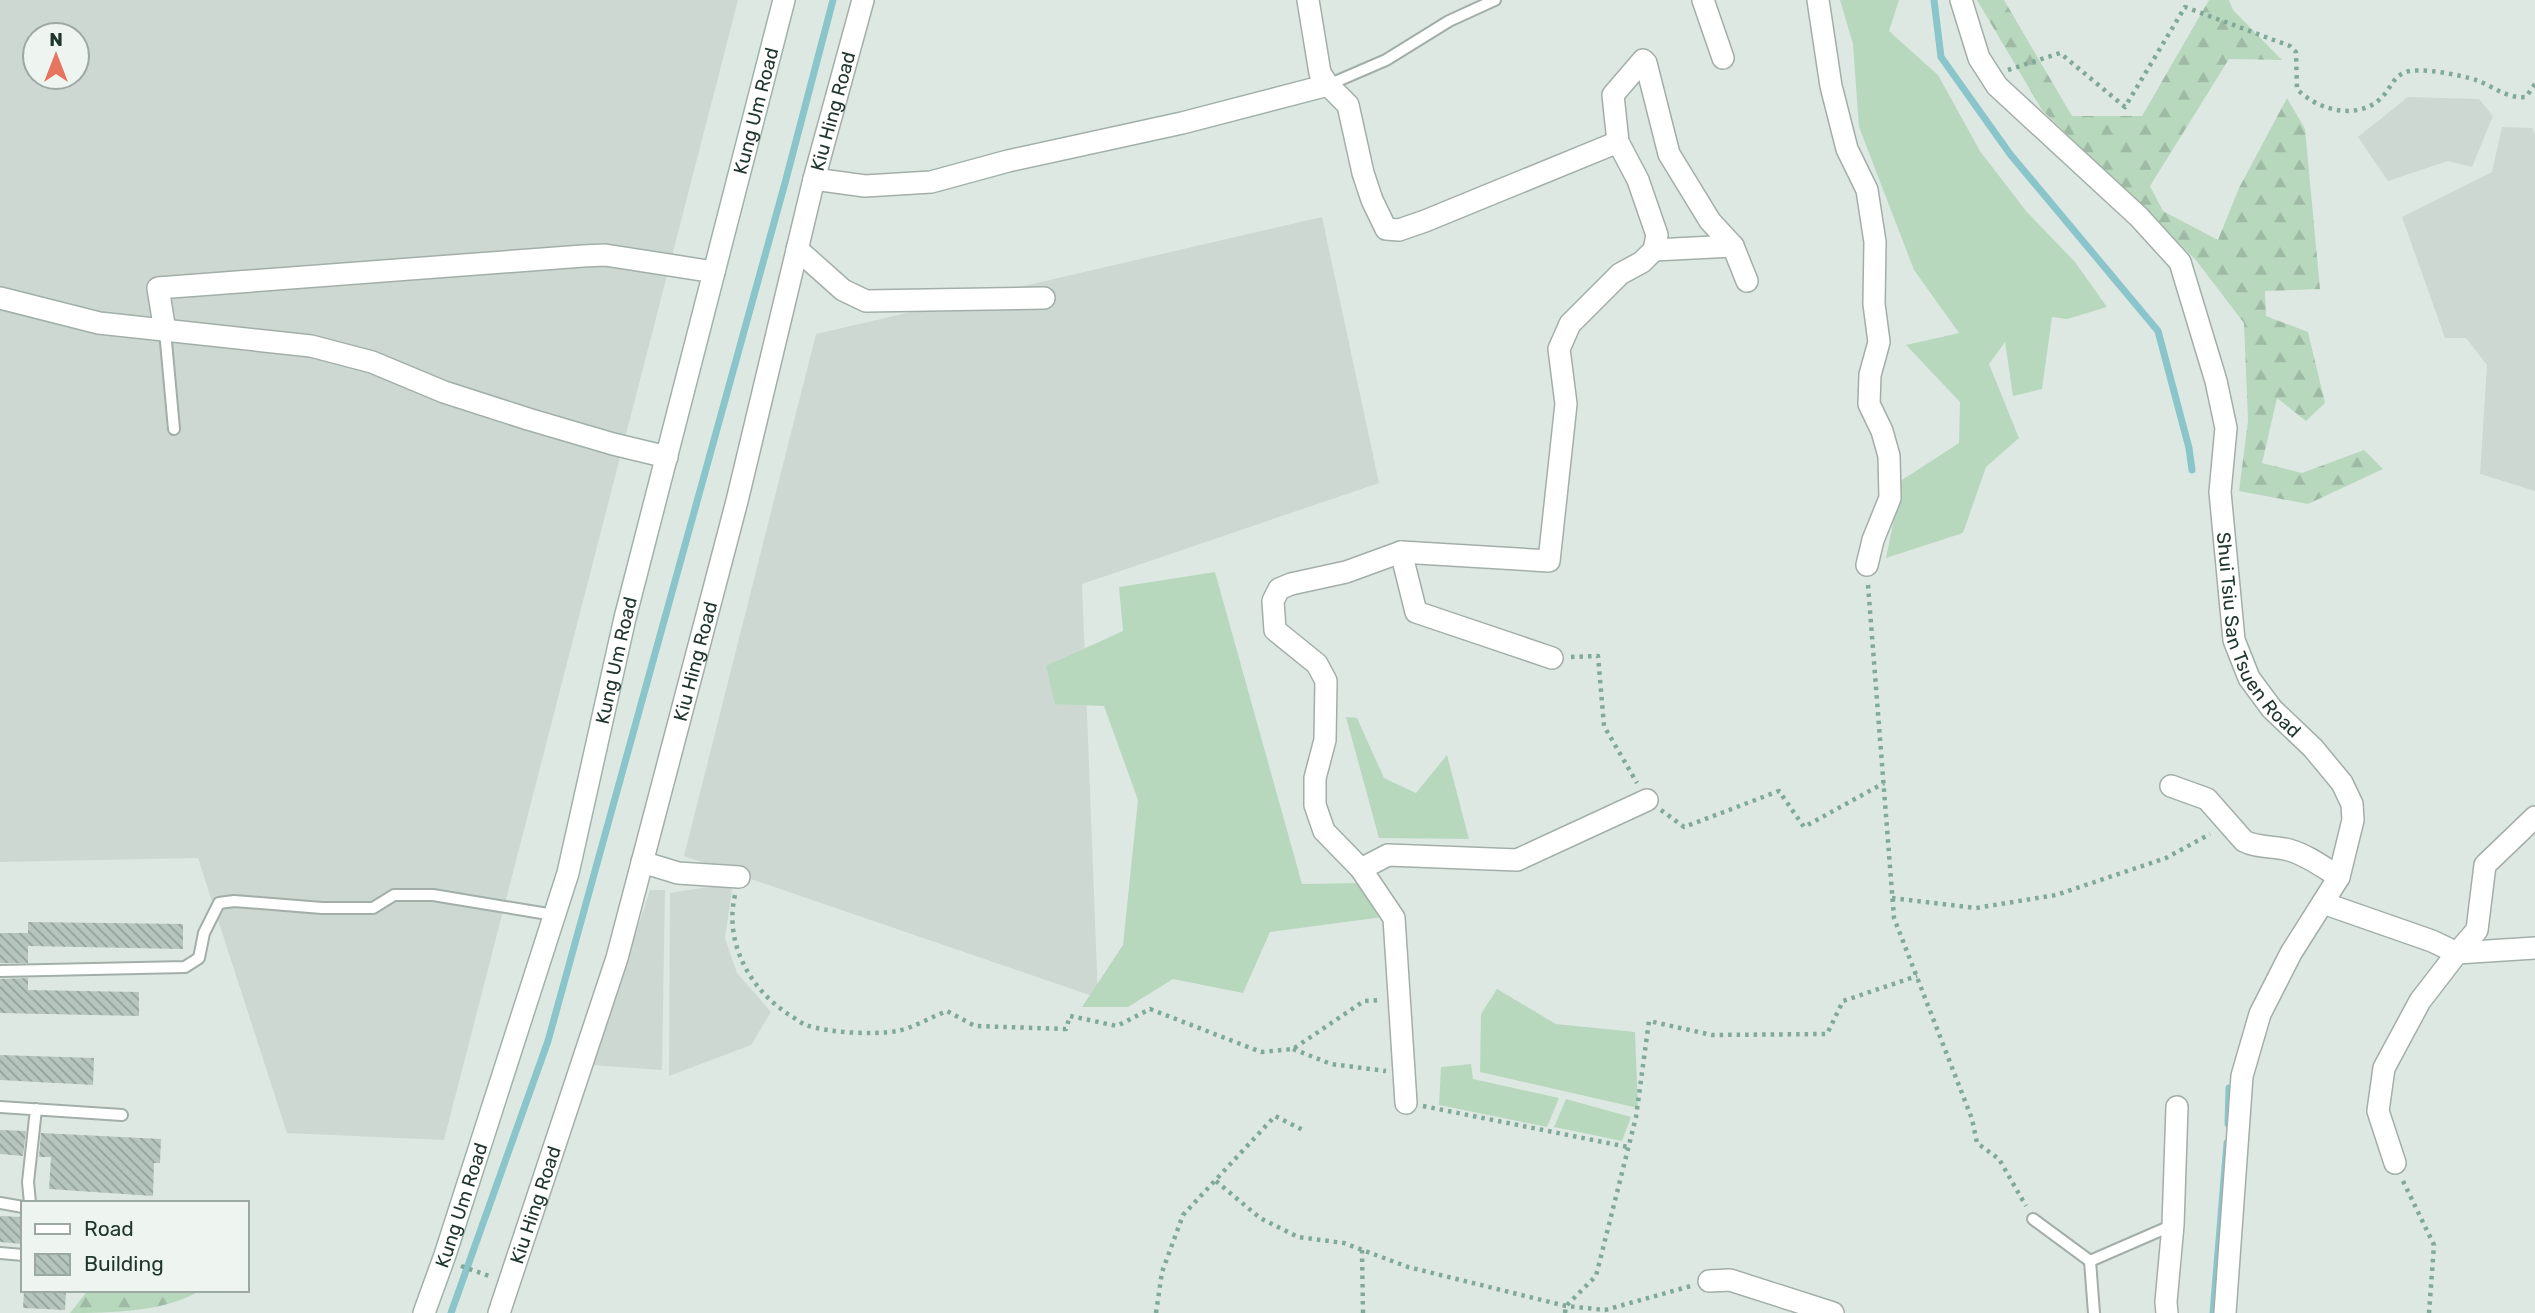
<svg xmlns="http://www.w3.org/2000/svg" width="2535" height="1313" font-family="Rubik,sans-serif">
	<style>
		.built { fill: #ccd8d1; fill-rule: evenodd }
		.grass { fill: #b8d8be }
		.forest { fill: url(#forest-firs) }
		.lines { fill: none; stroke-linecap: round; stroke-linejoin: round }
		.stream { stroke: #89c5ca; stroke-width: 7 }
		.building { fill: url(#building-back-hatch) }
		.lane-casing { stroke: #a2afa9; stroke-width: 14 }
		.street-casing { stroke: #a2afa9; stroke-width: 24 }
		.secondary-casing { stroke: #9eb3aa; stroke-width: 24 }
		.path { stroke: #80a999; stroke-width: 4.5; stroke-dasharray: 3.5 5; stroke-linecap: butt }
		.lane { stroke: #fff; stroke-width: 10 }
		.street { stroke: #fff; stroke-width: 21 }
		.secondary { stroke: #fff; stroke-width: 21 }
		.labels { text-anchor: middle; stroke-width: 7; stroke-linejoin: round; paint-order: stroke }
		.street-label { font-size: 19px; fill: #21362f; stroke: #eef5f1 }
	</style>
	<defs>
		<pattern id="forest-firs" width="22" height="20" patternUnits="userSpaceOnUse" patternTransform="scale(1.75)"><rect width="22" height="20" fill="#b8d8be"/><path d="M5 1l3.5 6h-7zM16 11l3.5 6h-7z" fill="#9ebaa4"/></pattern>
		<pattern id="building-back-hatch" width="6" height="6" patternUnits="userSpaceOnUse" patternTransform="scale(1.75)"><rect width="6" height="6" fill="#b6c5be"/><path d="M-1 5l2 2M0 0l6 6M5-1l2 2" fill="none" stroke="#94a19b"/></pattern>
	</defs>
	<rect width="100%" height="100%" fill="#dee8e3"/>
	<path class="built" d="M 0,0 L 738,0 L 444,1140 L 287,1133 L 198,858 L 0,862 ZM 35,35 L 77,35 L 77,77 L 35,77 Z
		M 2408,97 L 2479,99 L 2493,116 L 2472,167 L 2448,161 L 2388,181 L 2358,137 Z
		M 2502,127 L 2532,128 L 2535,134 L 2535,491 L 2480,474 L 2487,365 L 2466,338 L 2445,338 L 2402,217 L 2492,172 Z
		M 1322,217 L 1379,483 L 1082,584 L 1098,998 L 684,856 L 816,334 Z
		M 733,883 L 725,938 L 737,973 L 771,1012 L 751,1045 L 669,1076 L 670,893 Z
		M 650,890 L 665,890 L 662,1070 L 592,1065 Z"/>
	<path class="grass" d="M 1840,0 L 1899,0 L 1889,31 L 1938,75 L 1980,151 L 2026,211 L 2075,262 L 2107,307 L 2067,319 L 2052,317 L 2042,389 L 2013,396 L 2005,342 L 1989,364 L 2019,438 L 1986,467 L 1963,533 L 1886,558 L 1902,480 L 1959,443 L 1960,402 L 1906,345 L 1959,333 L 1914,270 L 1859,127 L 1853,44 Z
		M 1215,572 L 1302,884 L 1359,883 L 1383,917 L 1270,932 L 1243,993 L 1173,979 L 1128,1007 L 1082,1007 L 1123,945 L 1138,800 L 1104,706 L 1055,704 L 1046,666 L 1123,631 L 1119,587 Z
		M 1346,717 L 1357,718 L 1384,778 L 1416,793 L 1447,755 L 1469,839 L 1379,838 Z
		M 1497,989 L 1556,1024 L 1635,1032 L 1638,1108 L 1480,1072 L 1481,1014 Z
		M 1471,1064 L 1473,1079 L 1559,1098 L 1547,1127 L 1439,1105 L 1441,1067 Z
		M 1566,1099 L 1631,1117 L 1622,1141 L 1554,1127 Z"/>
	<path class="forest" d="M 1977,0 L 2004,0 L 2072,116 L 2142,116 L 2209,0 L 2229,0 L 2233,10 L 2282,60 L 2229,59 L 2150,186 L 2163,211 L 2218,240 L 2239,188 L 2287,98 L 2305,129 L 2320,289 L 2265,291 L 2266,316 L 2308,332 L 2325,403 L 2306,421 L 2277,398 L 2262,463 L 2302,473 L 2364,450 L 2383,469 L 2308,504 L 2239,491 L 2248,421 L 2244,323 L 2195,259 L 2042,110 Z
		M 88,1290 L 201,1290 C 167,1312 110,1313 70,1313 Z"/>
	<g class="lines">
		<path class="stream" d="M 1934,0 L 1941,57 L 2010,154 L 2158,331 L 2189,448 L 2192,470
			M 2228,1124 L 2229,1088
			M 451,1313 L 548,1041 L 785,183 L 833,0
			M 2213,1313 L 2227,1143"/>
	</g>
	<path class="building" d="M 28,922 L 183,924 L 183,949 L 28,946 Z
		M 0,933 L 28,933 L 28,963 L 0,963 Z
		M 28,978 L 28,990 L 139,992 L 139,1016 L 0,1013 L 0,979 Z
		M 0,1055 L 94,1058 L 93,1085 L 0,1080 Z
		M 0,1130 L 26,1131 L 23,1156 L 0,1154 Z
		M 41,1133 L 161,1139 L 160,1163 L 154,1163 L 153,1196 L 49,1189 L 51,1157 L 39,1157 Z
		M 0,1216 L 23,1217 L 23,1244 L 0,1242 Z
		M 24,1290 L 66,1290 L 65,1310 L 23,1308 Z"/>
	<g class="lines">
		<defs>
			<path id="lane" d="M 1328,85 L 1386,60 L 1449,21 L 1495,0
				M 165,331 L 174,429
				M 0,971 L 185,967 L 199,958 L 204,933 L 219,903 L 234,901 L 322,908 L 373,908 L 394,895 L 433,895 L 554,915
				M 0,1107 L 122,1115
				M 0,1203 L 23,1207
				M 30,1203 L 28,1182 L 36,1109
				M 2033,1219 L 2090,1261
				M 0,1253 L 23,1255
				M 2094,1313 L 2090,1261 L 2173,1225"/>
			<g id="street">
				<path d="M 1308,0 L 1320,73 L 1328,85 L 1348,105 L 1363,173 L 1372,200 L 1386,229 L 1399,230 L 1425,221 L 1618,142"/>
				<path d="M 1703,0 L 1723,58"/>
				<path d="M 1818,0 L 1831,86 L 1847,149 L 1867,190 L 1875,242 L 1874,304 L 1879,342 L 1870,375 L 1869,404 L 1882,431 L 1889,456 L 1890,498 L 1873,540 L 1867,565"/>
				<path id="s1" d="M 1961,0 L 1979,58 L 1997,86 L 2139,217 L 2180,262 L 2216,381 L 2226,428 L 2220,492 L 2234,640 L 2249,678 L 2272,709 L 2313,748 L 2342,783 L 2352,804 L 2353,820 L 2339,877 L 2291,953 L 2260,1014 L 2242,1076 L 2225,1313"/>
				<path d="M 814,179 L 865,186 L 931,182 L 1008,161 L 1182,123 L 1328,85"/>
				<path d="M 797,249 L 843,290 L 866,301 L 1044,298"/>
				<path d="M 1654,250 L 1733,246"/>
				<path d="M 0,298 L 99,323 L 311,346 L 372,362 L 444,392 L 528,419 L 613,444 L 667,457"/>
				<path d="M 165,331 L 158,288 L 583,256 L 605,255 L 714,272"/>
				<path d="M 1401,552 L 1416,612 L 1552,658"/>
				<path d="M 2171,786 L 2207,799 L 2244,841 C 2257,848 2274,846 2289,850 C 2307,855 2323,867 2339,877"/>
				<path d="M 642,862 L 678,873 L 739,877"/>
				<path d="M 1361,869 L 1388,855 L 1517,860 L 1647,800"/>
				<path d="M 2323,903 L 2432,941 L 2457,953 L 2477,930 L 2485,865 L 2535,817"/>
				<path d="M 1406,1103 L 1394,918 L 1361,869 L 1324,831 L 1315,805 L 1315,778 L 1325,740 L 1326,681 L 1317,664 L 1275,630 L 1273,601 L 1279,589 L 1291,584 L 1346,572 L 1401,552 L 1549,561 L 1566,404 L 1559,349 L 1570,324 L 1620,274 L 1642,262 L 1654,250 L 1657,235 L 1638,180 L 1618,142 L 1613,95 L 1643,60 L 1646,63 L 1669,154 L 1710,221 L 1733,246 L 1747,281"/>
				<path d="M 2395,1163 L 2378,1111 L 2384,1068 L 2420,1001 L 2457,953 L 2535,948"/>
				<path d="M 1709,1281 L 1730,1280 L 1833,1313"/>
				<path id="s2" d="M 499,1313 L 617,958 L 737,501 L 814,179 L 863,0"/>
				<path d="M 2167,1313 L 2166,1302 L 2173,1225 L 2177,1107"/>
			</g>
			<g id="secondary">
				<path id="s3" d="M 424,1313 L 445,1255 L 568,873 L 625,618 L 784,0"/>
			</g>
		</defs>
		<use href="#lane" class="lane-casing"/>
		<use href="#street" class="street-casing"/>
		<use href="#secondary" class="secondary-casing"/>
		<path class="path" d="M 2008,70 L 2060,53 L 2125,107 L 2185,7 L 2290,46 L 2296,52 L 2297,89 C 2318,111 2361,122 2384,95 C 2391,87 2394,76 2406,72 C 2420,67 2461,75 2476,80 C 2493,86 2507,99 2526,97 L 2535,84
			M 1868,585 L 1894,918 L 1972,1119 L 1977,1143 L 1999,1159 L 2026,1206
			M 1571,657 L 1598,656 L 1604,726 L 1637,783
			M 1661,810 L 1684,827 L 1779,791 L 1804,827 L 1884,783
			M 735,895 C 724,942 749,988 788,1014 C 794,1017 800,1023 806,1025 C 829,1033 873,1035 897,1031 C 913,1028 931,1017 947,1011 L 975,1026 L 1066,1029 L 1070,1016 L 1117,1026 L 1150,1009 L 1261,1052 L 1293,1049 L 1364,1001 L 1381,1000
			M 1892,898 L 1976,908 L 2056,895 L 2166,858 L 2210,834
			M 1293,1049 L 1331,1064 L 1386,1071
			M 1423,1106 L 1628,1147
			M 1216,1181 L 1260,1218 L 1298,1237 L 1344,1243 L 1408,1267 L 1566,1306 L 1605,1310 L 1691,1286
			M 2403,1181 L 2434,1245 L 2429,1313
			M 1362,1250 L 1363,1313
			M 461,1266 L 492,1277
			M 1156,1313 L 1162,1272 L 1183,1215 L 1275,1116 L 1305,1131
			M 1565,1313 L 1566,1306 L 1596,1276 L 1636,1117 L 1649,1021 L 1712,1035 L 1827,1034 L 1843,1001 L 1917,976"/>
		<use href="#lane" class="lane"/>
		<use href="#street" class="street"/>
		<use href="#secondary" class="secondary"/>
	</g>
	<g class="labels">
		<g class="street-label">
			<text dy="7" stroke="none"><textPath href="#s3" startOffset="1248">Kung Um Road</textPath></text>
			<text dy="7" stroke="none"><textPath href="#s2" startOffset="1248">Kiu Hing Road</textPath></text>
			<text dy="7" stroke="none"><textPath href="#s1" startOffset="737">Shui Tsiu San Tsuen Road</textPath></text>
			<text dy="7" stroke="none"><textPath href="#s3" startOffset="681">Kung Um Road</textPath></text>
			<text dy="7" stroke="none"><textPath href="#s2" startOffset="681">Kiu Hing Road</textPath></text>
			<text dy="7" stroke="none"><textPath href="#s2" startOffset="114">Kiu Hing Road</textPath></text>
			<text dy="7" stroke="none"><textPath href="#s3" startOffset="114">Kung Um Road</textPath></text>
		</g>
	</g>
	<rect x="21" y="1201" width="228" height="91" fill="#eef5f1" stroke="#9ca9a3" stroke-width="2"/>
	<rect x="35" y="1224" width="35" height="10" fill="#ffffff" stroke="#9ca9a3" stroke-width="2"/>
	<text x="84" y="1236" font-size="21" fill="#21362f">Road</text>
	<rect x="35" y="1254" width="35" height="21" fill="url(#building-back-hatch)" stroke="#9ca9a3" stroke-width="2"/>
	<text x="84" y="1271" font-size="21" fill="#21362f">Building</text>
	<g transform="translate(56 56)"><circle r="33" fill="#eef5f1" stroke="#9ca9a3" stroke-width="2"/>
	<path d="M0-5L12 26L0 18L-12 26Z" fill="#e6745e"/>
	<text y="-10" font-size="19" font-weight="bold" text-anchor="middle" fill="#21362f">N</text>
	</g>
</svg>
